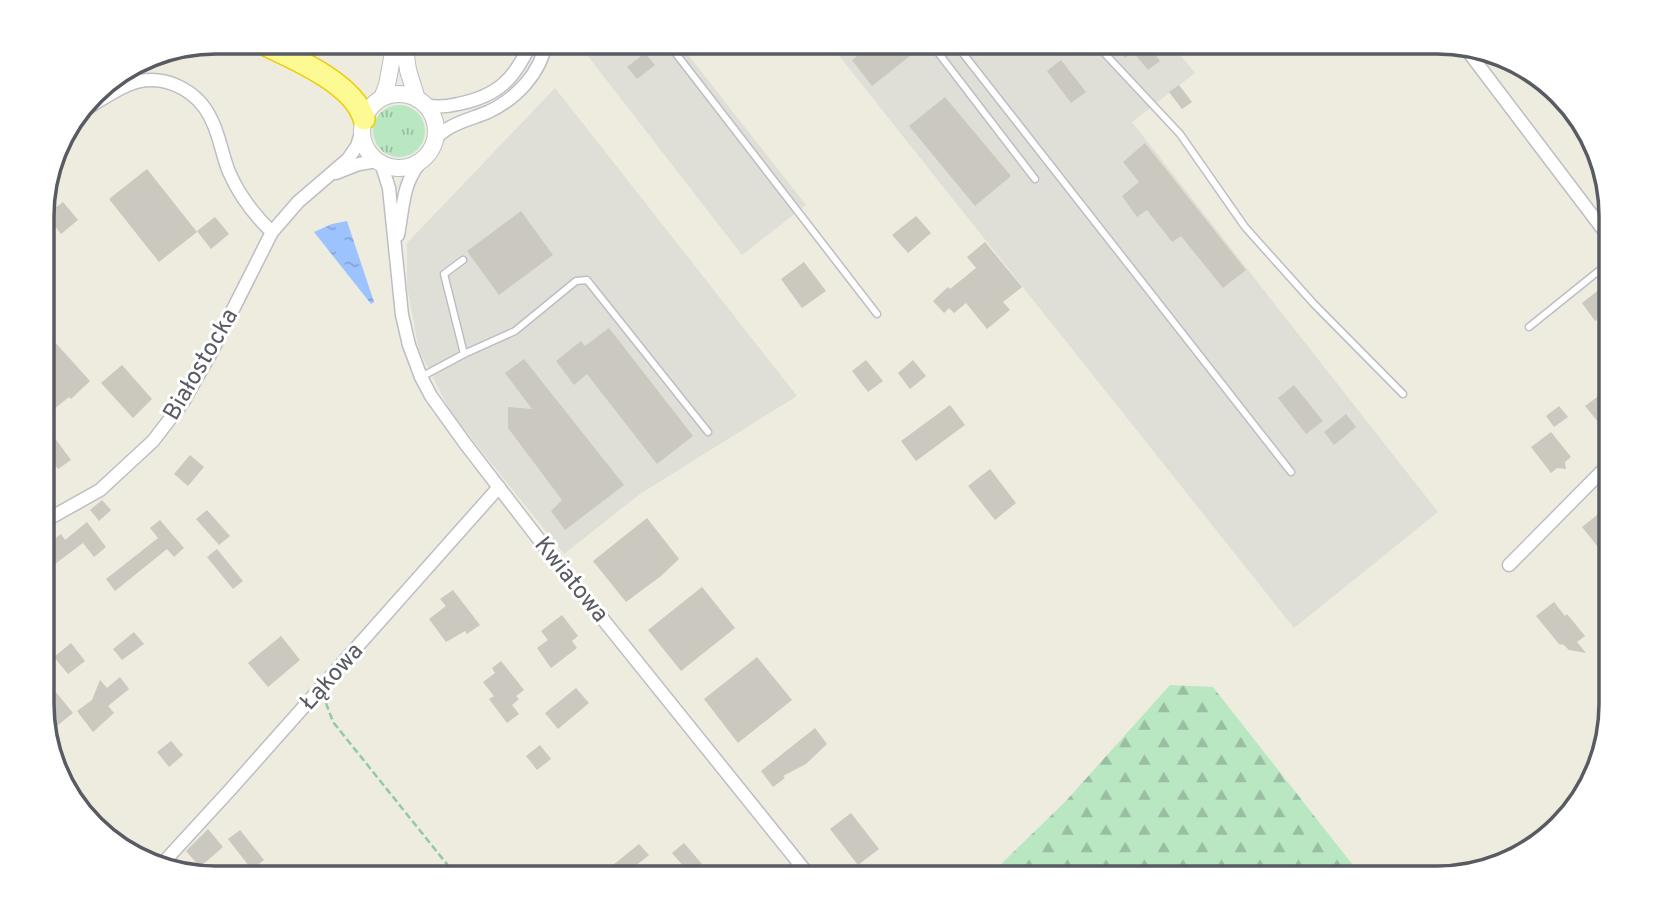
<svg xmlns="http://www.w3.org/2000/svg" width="1653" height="920" font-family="Overpass,sans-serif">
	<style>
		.industrial { fill: #e0dfd7 }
		.grass { fill: url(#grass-tufts) }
		.forest { fill: url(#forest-firs) }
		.water { fill: url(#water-ripples) }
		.building { fill: #cac8bf }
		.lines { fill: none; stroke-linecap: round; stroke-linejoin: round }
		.service-casing { stroke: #bdbec5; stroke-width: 9 }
		.minor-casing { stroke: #bdbec5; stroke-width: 15 }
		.tertiary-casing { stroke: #bdbec5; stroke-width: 18 }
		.trunk-casing { stroke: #eccd00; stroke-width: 24 }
		.path { stroke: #92c8ab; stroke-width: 2.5; stroke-dasharray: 7 3.5; stroke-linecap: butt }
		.service { stroke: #fff; stroke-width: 6 }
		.minor { stroke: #fff; stroke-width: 12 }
		.tertiary { stroke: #fff; stroke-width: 16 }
		.trunk { stroke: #fefa93; stroke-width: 21 }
		.labels { text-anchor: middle; stroke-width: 6; stroke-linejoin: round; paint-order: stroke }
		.street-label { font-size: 24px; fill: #585b62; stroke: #fff }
		.rim { fill: none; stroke: #585b62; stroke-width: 3.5 }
	</style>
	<defs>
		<pattern id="grass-tufts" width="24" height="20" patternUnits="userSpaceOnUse" patternTransform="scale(1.75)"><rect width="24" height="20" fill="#b9e7c2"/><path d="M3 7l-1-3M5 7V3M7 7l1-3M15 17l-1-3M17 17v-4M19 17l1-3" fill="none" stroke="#99bea1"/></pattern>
		<pattern id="forest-firs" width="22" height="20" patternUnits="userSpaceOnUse" patternTransform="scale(1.75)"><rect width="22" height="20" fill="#b9e7c2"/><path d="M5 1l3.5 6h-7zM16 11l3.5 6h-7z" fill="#99bea1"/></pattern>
		<pattern id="water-ripples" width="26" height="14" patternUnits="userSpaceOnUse" patternTransform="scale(1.75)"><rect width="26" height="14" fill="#9dc3ff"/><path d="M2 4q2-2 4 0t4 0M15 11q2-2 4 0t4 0" fill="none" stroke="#83a1d2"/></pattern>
	</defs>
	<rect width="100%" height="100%" fill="#edecdf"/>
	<path class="industrial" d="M 577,42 L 678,42 L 806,205 L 742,255 Z
		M 828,42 L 1170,42 L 1195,73 L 1132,122 L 1438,512 L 1294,628 Z
		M 555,88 L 797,396 L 640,494 L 564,554 L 451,413 L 419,350 L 407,287 L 407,243 Z"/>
	<path class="grass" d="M373 131a26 26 0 1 1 52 0a26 26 0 1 1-52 0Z"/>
	<path class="forest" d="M 1170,685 L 1213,687 L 1363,878 L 1005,878 L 997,868 L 1065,802 Z"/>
	<path class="water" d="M 347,221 L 374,302 L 371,304 L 314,232 L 332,224 Z"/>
	<path class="building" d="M 875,42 L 924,42 L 925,44 L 872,86 L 852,60 Z
		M 1113,42 L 1146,42 L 1160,61 L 1148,70 L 1133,52 L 1125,58 Z
		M 645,53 L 655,65 L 637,79 L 627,67 Z
		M 1061,60 L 1086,92 L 1071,103 L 1047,71 Z
		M 1179,85 L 1192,102 L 1182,109 L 1169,92 Z
		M 945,97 L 1011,176 L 975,206 L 909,126 Z
		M 1145,143 L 1246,270 L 1223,288 L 1181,236 L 1172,242 L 1147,210 L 1137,217 L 1122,196 L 1139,182 L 1123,162 Z
		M 147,169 L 197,232 L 159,262 L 109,199 Z
		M 63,202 L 78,220 L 61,234 L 46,215 Z
		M 521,211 L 553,255 L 499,295 L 467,251 Z
		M 916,216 L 931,233 L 908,253 L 892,235 Z
		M 215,217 L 229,234 L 211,249 L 197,231 Z
		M 985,242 L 1022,287 L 1003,302 L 1010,310 L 987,329 L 966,303 L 954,313 L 949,308 L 944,313 L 933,301 L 948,287 L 950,289 L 976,268 L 967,257 Z
		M 804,262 L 826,291 L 802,308 L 781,279 Z
		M 1600,289 L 1611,302 L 1611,308 L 1595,321 L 1582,303 Z
		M 609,328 L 693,436 L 657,464 L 587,374 L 574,385 L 556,361 L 581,341 L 585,346 Z
		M 43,329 L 90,381 L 71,399 L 69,397 L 43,418 Z
		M 524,359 L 624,485 L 565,530 L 551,511 L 562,500 L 508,428 L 508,407 L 532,409 L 505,373 Z
		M 866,360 L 883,381 L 868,392 L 852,371 Z
		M 913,360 L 926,376 L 910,389 L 898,373 Z
		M 122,365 L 152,399 L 133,418 L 101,383 Z
		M 1294,385 L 1323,421 L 1306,434 L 1278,398 Z
		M 1611,387 L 1611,414 L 1599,423 L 1585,406 Z
		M 950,405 L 965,425 L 916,461 L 901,441 Z
		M 1559,406 L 1568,417 L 1554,427 L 1546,416 Z
		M 1346,414 L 1356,427 L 1334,445 L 1324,432 Z
		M 1551,432 L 1571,457 L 1565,462 L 1566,469 L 1557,468 L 1551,473 L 1531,447 Z
		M 51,433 L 71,460 L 58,469 L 43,450 L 43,439 Z
		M 190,455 L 204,467 L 188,486 L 174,474 Z
		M 990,469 L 1016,503 L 995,520 L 968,486 Z
		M 102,500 L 111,510 L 99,521 L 90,510 Z
		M 1611,504 L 1611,545 L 1602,552 L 1582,527 Z
		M 207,510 L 230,536 L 219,545 L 196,519 Z
		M 647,518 L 679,559 L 661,576 L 626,602 L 593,561 Z
		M 160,520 L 184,548 L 174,557 L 167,549 L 115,591 L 106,579 L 158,538 L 150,528 Z
		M 87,522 L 106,547 L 94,557 L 83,543 L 55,564 L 43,547 L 61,534 L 65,540 Z
		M 217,549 L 243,581 L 233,589 L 207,557 Z
		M 702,587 L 735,628 L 681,671 L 648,630 Z
		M 453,590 L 480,625 L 467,634 L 465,631 L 446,642 L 429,619 L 446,606 L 440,599 Z
		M 1554,602 L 1565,616 L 1567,614 L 1585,636 L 1577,642 L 1586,653 L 1569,650 L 1564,645 L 1559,644 L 1536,616 Z
		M 562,615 L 578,636 L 572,641 L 577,648 L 551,668 L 537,648 L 548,640 L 541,631 Z
		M 134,632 L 144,644 L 122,660 L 113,649 Z
		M 281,636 L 300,660 L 268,687 L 248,663 Z
		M 71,643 L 85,661 L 68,674 L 54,657 Z
		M 757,657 L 792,700 L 738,743 L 704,699 Z
		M 501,661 L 524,690 L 516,696 L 519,699 L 512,705 L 519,714 L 507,723 L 489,699 L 494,696 L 483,682 L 495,673 L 492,668 Z
		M 120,677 L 129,689 L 108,706 L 114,713 L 93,732 L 77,711 L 92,700 L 100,680 L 107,688 Z
		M 50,685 L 73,713 L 53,729 L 43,717 L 43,690 Z
		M 576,688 L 589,703 L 558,729 L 545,713 Z
		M 815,728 L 827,744 L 806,764 L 783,776 L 785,778 L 773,787 L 761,771 Z
		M 171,741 L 183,755 L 169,767 L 157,752 Z
		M 540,745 L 551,759 L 537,770 L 526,756 Z
		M 851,813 L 879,849 L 858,865 L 830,829 Z
		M 208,829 L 223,847 L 200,867 L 186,851 Z
		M 240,830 L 264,860 L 252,870 L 228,839 Z
		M 684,843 L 702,864 L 690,874 L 672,853 Z
		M 639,844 L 649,855 L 622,877 L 613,865 Z"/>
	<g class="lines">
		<defs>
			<path id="service" d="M 667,42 L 877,314
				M 930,42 L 1035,179
				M 954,42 L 1291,472
				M 1094,42 L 1180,134 L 1245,227 L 1314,304 L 1403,394
				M 463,260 L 444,274 L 464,354
				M 1529,327 L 1611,261
				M 421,377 L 464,354 L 515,331 L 576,281 L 587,280 L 708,432"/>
			<path id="minor" d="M 1467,50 L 1611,240
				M 425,105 C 437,108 446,107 458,104 C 498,96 515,79 531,42
				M 81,112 C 96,103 112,92 128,85 C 161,71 198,89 212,121 C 220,137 222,155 229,172 C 239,195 254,215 272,232
				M 435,139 C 450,123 469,120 488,112 C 516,99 541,73 546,42
				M 381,163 L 389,188 L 402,315 L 409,345 L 421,377 L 431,396 L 464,442 L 544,546 L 811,878
				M 336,173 L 359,164 L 377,161
				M 398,235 C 404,203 402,180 426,156
				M 43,522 L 100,490 L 153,441 L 183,402 L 212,351 L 272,232 L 298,202 L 348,159 L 357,146 L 362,130
				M 1509,565 L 1611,462
				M 162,864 L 229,791 L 499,487"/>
			<path id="tertiary" d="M 404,42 L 408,70 L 417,99
				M362 131a37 37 0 1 1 74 0a37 37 0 1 1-74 0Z
				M 382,98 L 387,85 L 395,42"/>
			<path id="trunk" d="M 259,42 C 291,57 354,83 364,119"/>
		</defs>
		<use href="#service" class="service-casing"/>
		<use href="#minor" class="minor-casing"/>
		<use href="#tertiary" class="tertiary-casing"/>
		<use href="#trunk" class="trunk-casing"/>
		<path class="path" d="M 326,703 L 333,722 L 458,878"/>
		<use href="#service" class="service"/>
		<use href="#minor" class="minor"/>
		<use href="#tertiary" class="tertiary"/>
		<use href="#trunk" class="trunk"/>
	</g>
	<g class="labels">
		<g class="street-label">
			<text transform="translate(200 364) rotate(-60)" y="8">Białostocka</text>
			<text transform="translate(572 579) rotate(51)" y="8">Kwiatowa</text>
			<text transform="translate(331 676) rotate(-48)" y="8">Łąkowa</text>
		</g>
	</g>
	<path d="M0 0H1653V920H0ZM216 54H1437A162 162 0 0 1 1599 216V704A162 162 0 0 1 1437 866H216A162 162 0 0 1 54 704V216A162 162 0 0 1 216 54Z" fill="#fff" fill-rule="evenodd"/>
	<path class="rim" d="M216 54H1437A162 162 0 0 1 1599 216V704A162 162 0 0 1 1437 866H216A162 162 0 0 1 54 704V216A162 162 0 0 1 216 54Z"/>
</svg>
